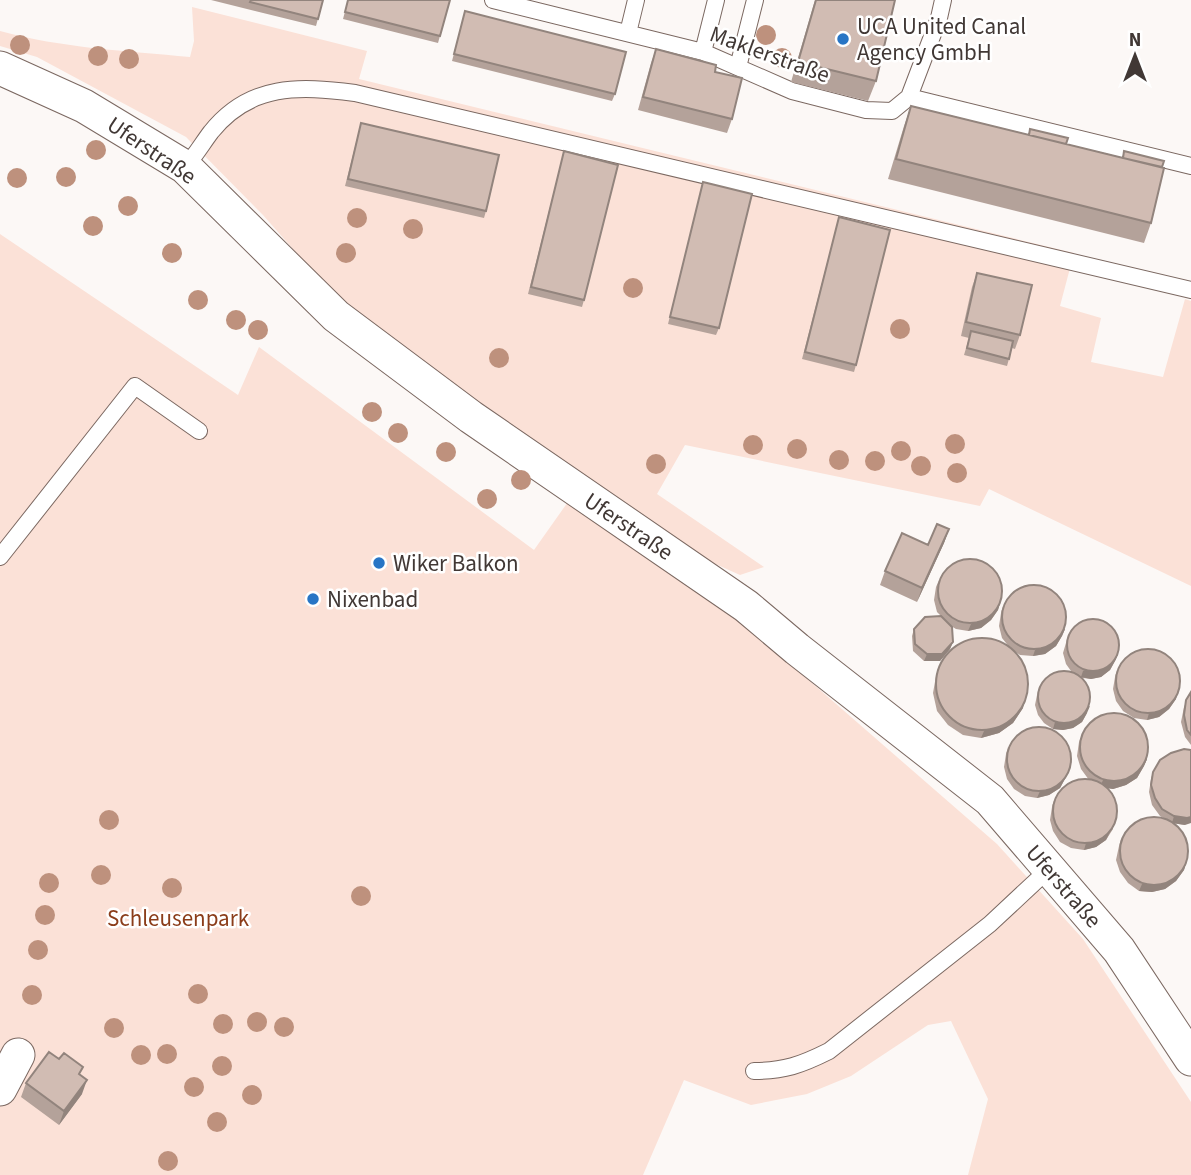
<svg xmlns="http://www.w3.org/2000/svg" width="1191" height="1175" font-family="'Source Sans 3',sans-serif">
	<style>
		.green { fill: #fbe1d7 }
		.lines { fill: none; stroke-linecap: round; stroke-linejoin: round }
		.lane-casing { stroke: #7b6861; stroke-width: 18 }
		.street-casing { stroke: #7b6861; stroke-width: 35 }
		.lane { stroke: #fff; stroke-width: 16 }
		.street { stroke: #fff; stroke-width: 33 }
		.tree { fill: #be917d }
		.wall { fill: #b4a29a }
		.shaded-wall { fill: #92847d }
		.building { fill: #d1bcb3; stroke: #92847d; stroke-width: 2 }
		.poi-dot { fill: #2875c5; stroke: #fff; stroke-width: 2.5 }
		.labels { text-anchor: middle; stroke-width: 5; stroke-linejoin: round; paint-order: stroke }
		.poi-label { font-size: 23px; fill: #413835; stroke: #fff; text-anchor: start }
		.street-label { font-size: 23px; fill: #413835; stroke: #fff }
		.park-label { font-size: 23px; fill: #8b3d1a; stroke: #fff }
	</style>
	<rect width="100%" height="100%" fill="#fcf8f6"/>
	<path class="green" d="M 192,7 L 367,51 L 359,79 L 1074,253 L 1060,306 L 1101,318 L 1091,362 L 1163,377 L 1185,299 L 1191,301 L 1191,586 L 989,489 L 980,506 L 685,445 L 657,494 L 764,567 L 740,575 L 711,562 L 466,393 L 329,290 L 263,215 L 186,137 L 37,57 L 0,46 L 0,31 C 62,48 126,51 190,57 L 194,41 Z
		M 0,234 L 238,395 L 259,347 L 534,550 L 570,499 L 758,636 L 997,844 L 1083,939 L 1191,1102 L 1191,1175 L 968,1175 L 988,1099 L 951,1021 L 928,1025 L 851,1076 L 807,1094 L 751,1105 L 684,1080 L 643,1175 L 0,1175 Z"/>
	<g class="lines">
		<defs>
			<path id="lane" d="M 493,0 L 703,52 L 792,91 L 866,110 L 892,111 L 909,97 L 1191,166
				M 628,33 L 636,0
				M 703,52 L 716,0
				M 738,67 L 755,0
				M 909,97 L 939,18 L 943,0
				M 185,167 C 195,156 202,144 211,132 C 250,83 300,86 355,93 L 1191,290
				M 0,557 L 135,386 L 199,431
				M 754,1071 C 784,1071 801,1065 829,1051 L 990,924 L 1049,869"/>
			<path id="street" d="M 0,68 L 84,106 L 185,167 L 336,316 L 471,417 L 746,606 L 797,649 L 990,800 L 1119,950 L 1191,1059
				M 0,1089 L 18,1055"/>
		</defs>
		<use href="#lane" class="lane-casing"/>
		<use href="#street" class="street-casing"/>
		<use href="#lane" class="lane"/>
		<use href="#street" class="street"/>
	</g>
	<g class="tree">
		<circle cx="766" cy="35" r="10"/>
		<circle cx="20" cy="45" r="10"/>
		<circle cx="98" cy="56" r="10"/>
		<circle cx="782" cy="58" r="10"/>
		<circle cx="129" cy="59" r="10"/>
		<circle cx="96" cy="150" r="10"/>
		<circle cx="66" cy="177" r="10"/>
		<circle cx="17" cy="178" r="10"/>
		<circle cx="128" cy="206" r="10"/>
		<circle cx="357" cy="218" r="10"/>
		<circle cx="93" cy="226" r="10"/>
		<circle cx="413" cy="229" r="10"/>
		<circle cx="172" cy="253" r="10"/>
		<circle cx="346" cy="253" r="10"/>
		<circle cx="633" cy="288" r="10"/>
		<circle cx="198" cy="300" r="10"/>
		<circle cx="236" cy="320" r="10"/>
		<circle cx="900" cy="329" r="10"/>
		<circle cx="258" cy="330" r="10"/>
		<circle cx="499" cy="358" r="10"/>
		<circle cx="372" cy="412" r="10"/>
		<circle cx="398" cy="433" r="10"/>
		<circle cx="955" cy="444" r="10"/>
		<circle cx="753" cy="445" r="10"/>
		<circle cx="797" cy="449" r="10"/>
		<circle cx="901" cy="451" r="10"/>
		<circle cx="446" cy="452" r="10"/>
		<circle cx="839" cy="460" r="10"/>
		<circle cx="875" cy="461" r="10"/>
		<circle cx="656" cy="464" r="10"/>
		<circle cx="921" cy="466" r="10"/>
		<circle cx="957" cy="473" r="10"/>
		<circle cx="521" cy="480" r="10"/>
		<circle cx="487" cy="499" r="10"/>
		<circle cx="109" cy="820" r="10"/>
		<circle cx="101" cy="875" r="10"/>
		<circle cx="49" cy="883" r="10"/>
		<circle cx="172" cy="888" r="10"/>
		<circle cx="361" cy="896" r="10"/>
		<circle cx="45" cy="915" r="10"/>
		<circle cx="38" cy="950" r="10"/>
		<circle cx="198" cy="994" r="10"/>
		<circle cx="32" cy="995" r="10"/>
		<circle cx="257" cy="1022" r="10"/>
		<circle cx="223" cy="1024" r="10"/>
		<circle cx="284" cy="1027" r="10"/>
		<circle cx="114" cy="1028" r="10"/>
		<circle cx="167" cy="1054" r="10"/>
		<circle cx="141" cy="1055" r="10"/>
		<circle cx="222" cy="1066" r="10"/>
		<circle cx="194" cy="1087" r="10"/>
		<circle cx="252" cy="1095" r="10"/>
		<circle cx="217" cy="1122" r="10"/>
		<circle cx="168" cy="1161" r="10"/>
	</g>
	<path class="wall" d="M 211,0 L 323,0 L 316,26 Z
		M 348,0 L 450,0 L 438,43 L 343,19 Z
		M 815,0 L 895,0 L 876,81 L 868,101 L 791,82 Z
		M 465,11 L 615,94 L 612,101 L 452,61 Z
		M 656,49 L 715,72 L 732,119 L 727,133 L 638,110 L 651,63 Z
		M 911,106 L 1028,135 L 1030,129 L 1066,144 L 1122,158 L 1124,151 L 1151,223 L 1144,243 L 888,179 L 904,126 Z
		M 361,123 L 486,211 L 484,218 L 345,186 Z
		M 564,151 L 584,300 L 582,307 L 528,294 Z
		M 703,182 L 719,328 L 716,335 L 668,324 Z
		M 839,217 L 856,365 L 854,372 L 802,359 Z
		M 977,273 L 1020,335 L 1015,349 L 1012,348 L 1007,366 L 964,355 L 969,338 L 961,336 L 972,287 Z
		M 949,529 L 944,543 L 917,602 L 880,585 L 885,571 L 928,545 Z
		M 939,580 L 1000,603 L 998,610 L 991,620 L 981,628 L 968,631 L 956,629 L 951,626 L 953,642 L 950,649 L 940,661 L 924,661 L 913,651 L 912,636 L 914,629 L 941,616 L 937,612 L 934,600 L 936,587 Z
		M 1003,606 L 1065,629 L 1062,636 L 1056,646 L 1045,654 L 1033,656 L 1020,655 L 1010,648 L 1002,638 L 999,626 L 1001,613 Z
		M 1068,636 L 1118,654 L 1115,661 L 1110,670 L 1101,677 L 1091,679 L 1083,678 L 1087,713 L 1082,722 L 1073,728 L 1063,730 L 1053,729 L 1044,723 L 1038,715 L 1035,705 L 1037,695 L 1039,688 L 1071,671 L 1066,664 L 1063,653 Z
		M 938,669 L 1023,708 L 1013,723 L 999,733 L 981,738 L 963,735 L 948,725 L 937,711 L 933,693 L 936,676 Z
		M 1117,670 L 1176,699 L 1169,709 L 1159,717 L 1147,720 L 1134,718 L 1123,711 L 1116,701 L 1113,689 L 1115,677 Z
		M 1191,692 L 1191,745 L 1185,737 L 1181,722 L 1184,707 Z
		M 1082,735 L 1147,759 L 1144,766 L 1137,778 L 1126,785 L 1113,789 L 1107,788 L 1113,829 L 1106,840 L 1096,847 L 1084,850 L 1071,848 L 1060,842 L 1053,831 L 1050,820 L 1052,807 L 1054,800 L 1089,780 L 1081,769 L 1077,756 L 1079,742 Z
		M 1008,747 L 1066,777 L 1060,788 L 1049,795 L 1037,798 L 1025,796 L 1014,789 L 1007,779 L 1004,767 L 1006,754 Z
		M 1153,772 L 1185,825 L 1172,823 L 1186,863 L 1184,870 L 1176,881 L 1165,889 L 1152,892 L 1139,891 L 1128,883 L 1120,872 L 1116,860 L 1119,846 L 1121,839 L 1165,819 L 1160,816 L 1152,805 L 1149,792 L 1151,779 Z
		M 59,1059 L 80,1075 L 82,1094 L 59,1125 L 21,1097 L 26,1083 Z"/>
	<path class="shaded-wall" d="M 949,529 L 944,543 L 917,602 L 922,588 Z
		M 1000,603 L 998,610 L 991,620 L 981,628 L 968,631 L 971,624 Z
		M 1065,629 L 1062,636 L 1056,646 L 1045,654 L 1033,656 L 1035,650 Z
		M 953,642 L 950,649 L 940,661 L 924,661 L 927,654 Z
		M 1118,654 L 1115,661 L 1110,670 L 1101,677 L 1091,679 L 1081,677 L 1083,671 Z
		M 1178,692 L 1176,699 L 1169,709 L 1159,717 L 1147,720 L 1149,713 Z
		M 1025,701 L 1023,708 L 1013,723 L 999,733 L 981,738 L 984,731 Z
		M 1090,706 L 1087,713 L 1082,722 L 1073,728 L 1063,730 L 1053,729 L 1055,722 Z
		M 1147,759 L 1144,766 L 1137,778 L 1126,785 L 1113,789 L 1100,787 L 1103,780 Z
		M 1069,770 L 1066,777 L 1060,788 L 1049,795 L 1037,798 L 1040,791 Z
		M 1174,816 L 1191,817 L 1191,823 L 1185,825 L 1172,823 Z
		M 1115,822 L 1106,840 L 1096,847 L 1084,850 L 1086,843 Z
		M 1186,863 L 1184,870 L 1176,881 L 1165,889 L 1152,892 L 1139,891 L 1142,884 Z
		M 87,1080 L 82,1094 L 59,1125 L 64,1111 Z"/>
	<path class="building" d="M 251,0 L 323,0 L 318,19 L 250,2 Z
		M 348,0 L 450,0 L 440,36 L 345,12 Z
		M 816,0 L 895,0 L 876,81 L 798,62 Z
		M 465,11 L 626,52 L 615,94 L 454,54 Z
		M 656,49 L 716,65 L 715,72 L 742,78 L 732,119 L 643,97 Z
		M 911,106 L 1164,168 L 1151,223 L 896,159 Z
		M 361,123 L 499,155 L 486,211 L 348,179 Z
		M 1030,129 L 1068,138 L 1066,144 L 1029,135 Z
		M 564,151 L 618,165 L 584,300 L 531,287 Z
		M 1124,151 L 1164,161 L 1162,167 L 1123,158 Z
		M 703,182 L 752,194 L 719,328 L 670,317 Z
		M 839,217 L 890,230 L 856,365 L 805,352 Z
		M 977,273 L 1032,285 L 1020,335 L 966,322 Z
		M 971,331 L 1013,341 L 1009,359 L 967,348 Z
		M 937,524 L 949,529 L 922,588 L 885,571 L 902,533 L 928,545 Z
		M938 591a32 32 0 1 1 64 0a32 32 0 1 1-64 0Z
		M1002 617a32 32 0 1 1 64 0a32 32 0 1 1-64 0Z
		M 941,616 L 952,627 L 953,642 L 942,654 L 927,654 L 915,644 L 914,629 L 925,617 Z
		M1067 645a26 26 0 1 1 52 0a26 26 0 1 1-52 0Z
		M936 684a46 46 0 1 1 92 0a46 46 0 1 1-92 0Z
		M1116 681a32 32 0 1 1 64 0a32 32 0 1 1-64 0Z
		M1038 697a26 26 0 1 1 52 0a26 26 0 1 1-52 0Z
		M 1191,692 L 1191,735 L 1187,730 L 1184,715 L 1186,700 Z
		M1080 747a34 34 0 1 1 68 0a34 34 0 1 1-68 0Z
		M1007 759a32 32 0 1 1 64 0a32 32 0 1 1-64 0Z
		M 1184,749 L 1191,750 L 1191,817 L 1187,818 L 1174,816 L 1162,809 L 1155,798 L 1151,785 L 1153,772 L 1160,760 L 1171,753 Z
		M1053 811a32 32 0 1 1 64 0a32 32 0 1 1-64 0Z
		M1120 851a34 34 0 1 1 68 0a34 34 0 1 1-68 0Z
		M 49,1052 L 59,1059 L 64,1053 L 83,1067 L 79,1074 L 87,1080 L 64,1111 L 26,1083 Z"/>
	<g class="poi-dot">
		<circle cx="843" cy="39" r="7"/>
		<circle cx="379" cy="563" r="7"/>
		<circle cx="313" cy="599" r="7"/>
	</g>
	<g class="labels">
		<g class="poi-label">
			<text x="857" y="34">UCA United Canal<tspan x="857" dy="26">Agency GmbH</tspan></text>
			<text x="393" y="571">Wiker Balkon</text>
			<text x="327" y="607">Nixenbad</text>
		</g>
		<g class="street-label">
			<text transform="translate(770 54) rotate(20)" y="8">Maklerstraße</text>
			<text transform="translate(152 150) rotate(34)" y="8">Uferstraße</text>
			<text transform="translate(629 526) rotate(34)" y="8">Uferstraße</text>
			<text transform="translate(1064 886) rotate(49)" y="8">Uferstraße</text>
		</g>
		<g class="park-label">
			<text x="178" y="926">Schleusenpark</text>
		</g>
	</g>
	<g transform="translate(1135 56)" stroke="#ffffff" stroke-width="5" paint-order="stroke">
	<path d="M0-5L12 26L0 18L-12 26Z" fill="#413835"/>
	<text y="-10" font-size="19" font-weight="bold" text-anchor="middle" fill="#413835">N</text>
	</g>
</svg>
